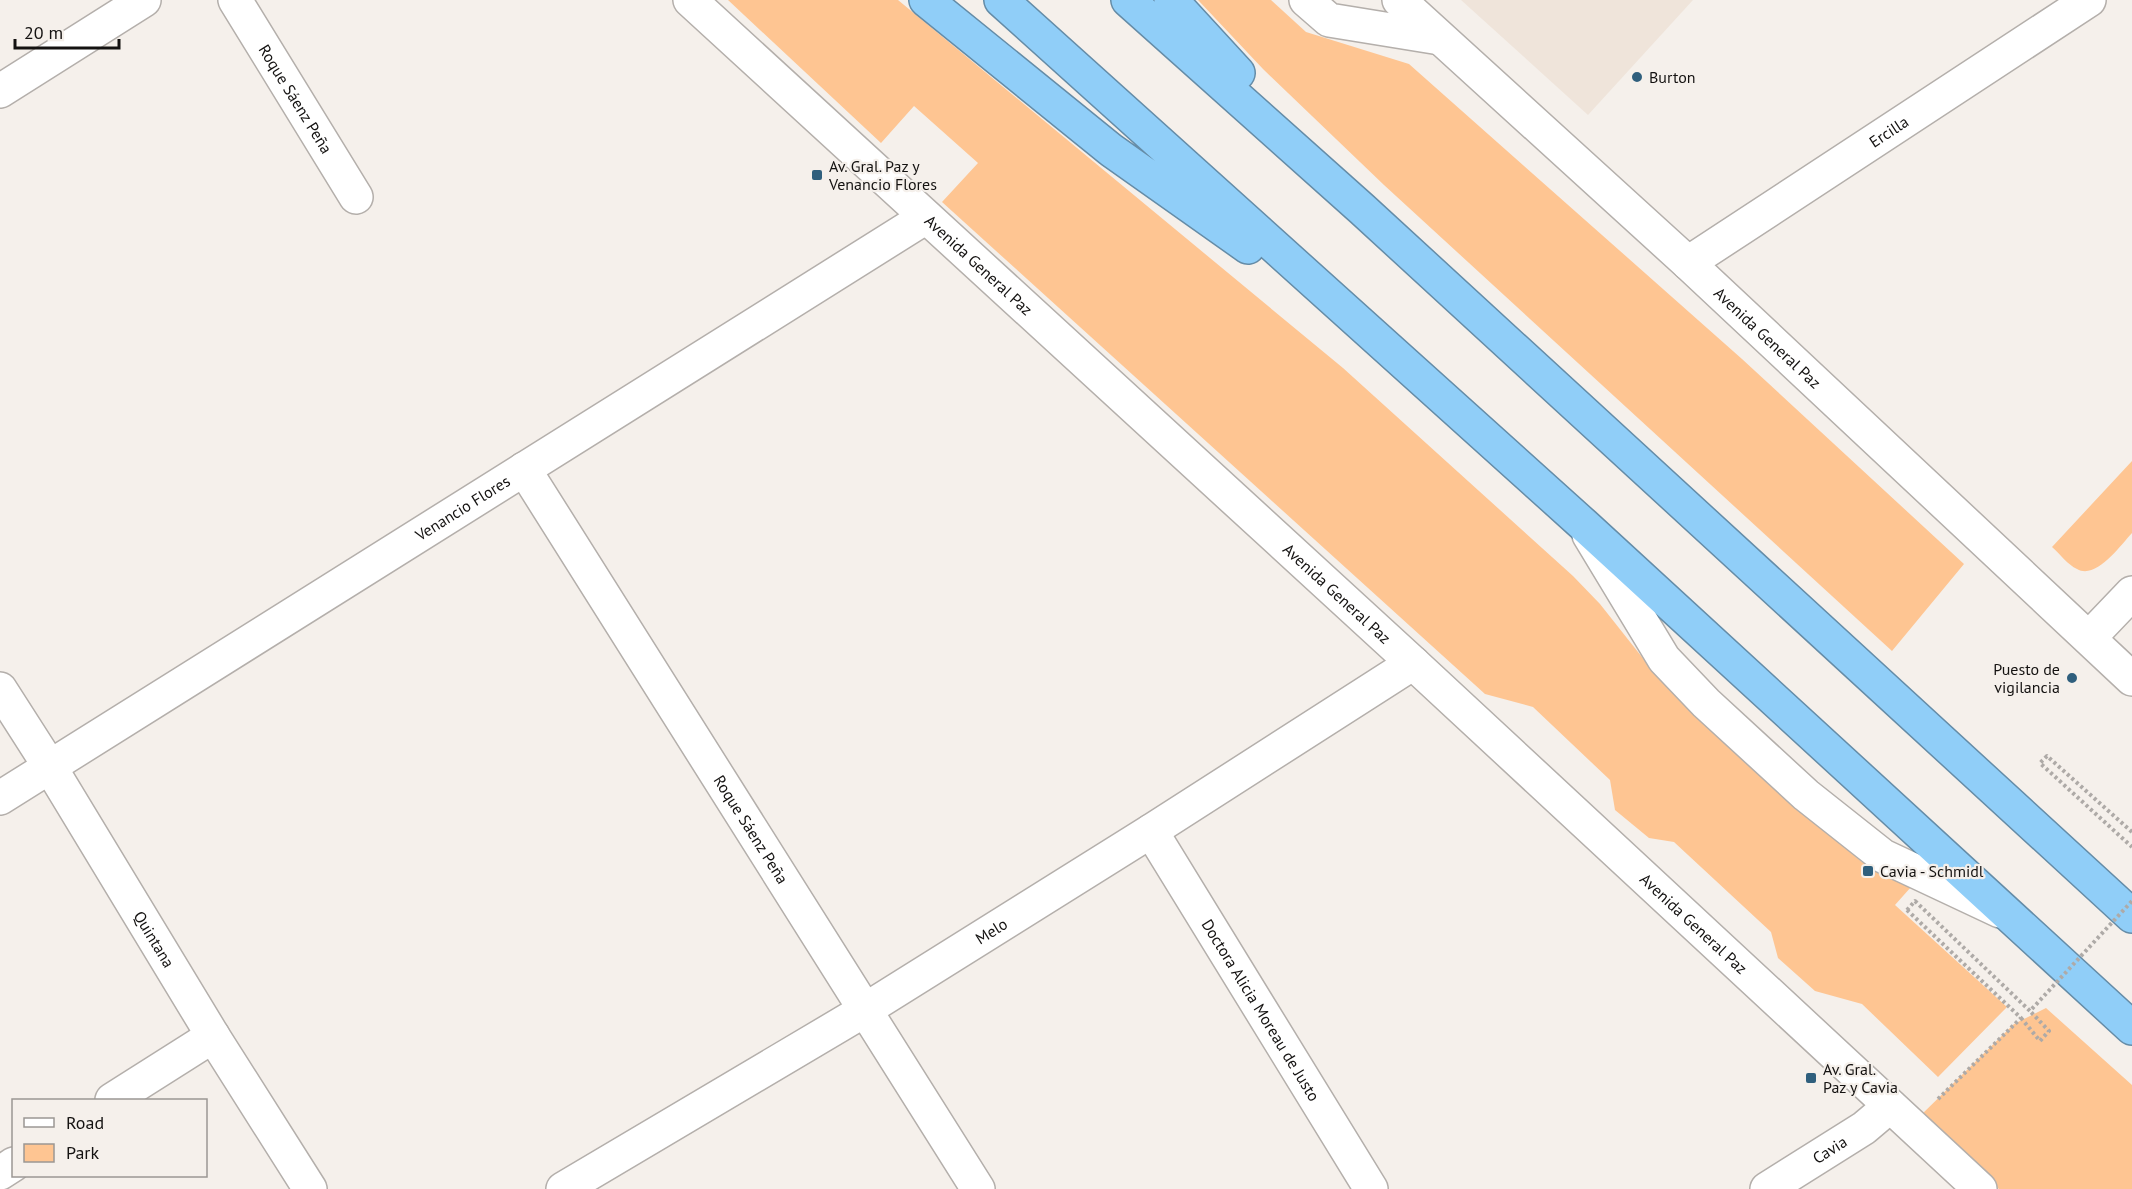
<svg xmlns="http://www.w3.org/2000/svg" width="2132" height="1189" font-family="'PT Sans',sans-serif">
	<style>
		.built { fill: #efe4da }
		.green { fill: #fec592 }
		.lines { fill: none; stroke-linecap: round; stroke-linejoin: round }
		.minor-casing { stroke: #b4afab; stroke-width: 36 }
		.highway-casing { stroke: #658ca7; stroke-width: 36 }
		.path { stroke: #aeaaa7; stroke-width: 4; stroke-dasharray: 3 3; stroke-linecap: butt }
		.minor { stroke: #fff; stroke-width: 33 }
		.highway { stroke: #90cef8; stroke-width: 33 }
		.path-bridge { stroke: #aeaaa7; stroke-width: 4; stroke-dasharray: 3 3; stroke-linecap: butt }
		.poi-dot { fill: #2f5f7d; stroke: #f5f0eb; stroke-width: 2 }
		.labels { text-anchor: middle; stroke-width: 4.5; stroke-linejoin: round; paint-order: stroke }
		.poi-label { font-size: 16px; fill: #141211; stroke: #f5f0eb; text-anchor: start }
		.street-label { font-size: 16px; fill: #141211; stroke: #f5f0eb }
	</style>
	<rect width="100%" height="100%" fill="#f5f0eb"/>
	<path class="built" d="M 1461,0 L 1693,0 L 1588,115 Z"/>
	<path class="green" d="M 728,0 L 898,0 L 1343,368 L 1573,576 L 1600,604 L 1653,671 L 1804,813 L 1862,862 L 1911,887 L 1895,905 L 2007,1007 L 1938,1077 L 1862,1004 L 1815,991 L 1778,958 L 1771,932 L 1674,842 L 1649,838 L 1615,810 L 1610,780 L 1533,707 L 1485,694 L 942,202 L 978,163 L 914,106 L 881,143 Z
		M 1198,0 L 1271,0 L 1306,32 L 1409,64 L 1742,359 L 1964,564 L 1892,651 L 1384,185 L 1263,69 Z
		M 2132,461 L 2132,533 C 2120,546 2096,580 2077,569 C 2068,565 2060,554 2052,547 Z
		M 2046,1008 L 2132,1085 L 2132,1189 L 1999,1189 L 1919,1117 L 2014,1024 Z"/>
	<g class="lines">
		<defs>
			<g id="minor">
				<path id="s1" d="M 235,0 L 356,197"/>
				<path id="s2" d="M 690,0 L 1413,663 L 1980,1189"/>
				<path d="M 1306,0 L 1329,20 L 1440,38"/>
				<path id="s3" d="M 1399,0 L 1688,263 L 2132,679"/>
				<path d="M 0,91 L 144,0"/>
				<path id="s4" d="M 1688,263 L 2089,0"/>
				<path id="s5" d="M 524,469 L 978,1189"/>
				<path d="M 1589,535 L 1664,659 L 1706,703 L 1806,795 L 1883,856 L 2000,911"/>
				<path d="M 2089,638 L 2132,593"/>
				<path id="s6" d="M 0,689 L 50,767 L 213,1036 L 310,1189"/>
				<path id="s7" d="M 0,798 L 926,217"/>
				<path id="s8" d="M 1151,831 L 1371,1189"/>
				<path d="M 112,1100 L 213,1036"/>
				<path d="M 0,1173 L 14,1164"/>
				<path id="s9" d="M 563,1189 L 865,1010 L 1151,831 L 1413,663"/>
				<path id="s10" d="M 1767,1189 L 1864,1128 L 1890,1106"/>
			</g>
			<path id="highway" d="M 926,0 L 1111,150 L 1248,247
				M 1001,0 L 1584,525 L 2132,1028
				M 1128,0 L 1362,209 L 2132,916
				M 1171,0 L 1238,73"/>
		</defs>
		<use href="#minor" class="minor-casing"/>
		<use href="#highway" class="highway-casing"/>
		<path class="path" d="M 2132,832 L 2047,756 L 2040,763 L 2132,847
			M 1907,910 L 2021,1018 L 1936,1101
			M 2021,1018 L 2040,1041 L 2049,1031 L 2030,1011"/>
		<use href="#minor" class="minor"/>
		<use href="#highway" class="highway"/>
		<path class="path-bridge" d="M 1907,910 L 1915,901 L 2030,1011 L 2132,901"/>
	</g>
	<g class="poi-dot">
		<circle cx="1637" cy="77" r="6"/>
		<rect x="811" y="169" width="12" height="12" rx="3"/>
		<circle cx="2072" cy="678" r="6"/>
		<rect x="1862" y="865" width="12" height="12" rx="3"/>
		<rect x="1805" y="1072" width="12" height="12" rx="3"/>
	</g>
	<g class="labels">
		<g class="poi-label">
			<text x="1649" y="83">Burton</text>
			<text x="829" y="172">Av. Gral. Paz y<tspan x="829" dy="18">Venancio Flores</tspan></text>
			<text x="2060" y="675" text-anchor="end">Puesto de<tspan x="2060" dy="18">vigilancia</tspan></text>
			<text x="1880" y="877">Cavia - Schmidl</text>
			<text x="1823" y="1075">Av. Gral.<tspan x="1823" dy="18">Paz y Cavia</tspan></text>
		</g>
		<g class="street-label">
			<text dy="6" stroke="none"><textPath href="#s1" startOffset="116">Roque Sáenz Peña</textPath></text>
			<text dy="6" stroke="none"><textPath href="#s4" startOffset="240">Ercilla</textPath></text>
			<text dy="6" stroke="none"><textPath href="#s2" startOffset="392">Avenida General Paz</textPath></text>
			<text dy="6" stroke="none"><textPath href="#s3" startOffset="500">Avenida General Paz</textPath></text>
			<text dy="6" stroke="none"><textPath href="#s7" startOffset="546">Venancio Flores</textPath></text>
			<text dy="6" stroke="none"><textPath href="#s2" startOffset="878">Avenida General Paz</textPath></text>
			<text dy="6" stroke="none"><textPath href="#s5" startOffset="426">Roque Sáenz Peña</textPath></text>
			<text dy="6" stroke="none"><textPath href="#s2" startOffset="1364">Avenida General Paz</textPath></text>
			<text dy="6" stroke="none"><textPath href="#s9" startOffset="500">Melo</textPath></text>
			<text dy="6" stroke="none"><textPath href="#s6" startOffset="294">Quintana</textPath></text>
			<text dy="6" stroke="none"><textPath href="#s8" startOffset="210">Doctora Alicia Moreau de Justo</textPath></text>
			<text dy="6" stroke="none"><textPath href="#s10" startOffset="74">Cavia</textPath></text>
		</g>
	</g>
	<rect x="12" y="1099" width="195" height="78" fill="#f5f0eb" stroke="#9b9794" stroke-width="1.5"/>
	<rect x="24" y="1118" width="30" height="9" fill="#ffffff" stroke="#9b9794" stroke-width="1.5"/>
	<text x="66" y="1129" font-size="18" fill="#141211">Road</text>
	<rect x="24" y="1144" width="30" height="18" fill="#fec592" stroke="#9b9794" stroke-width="1.5"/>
	<text x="66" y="1159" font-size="18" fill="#141211">Park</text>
	<path d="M15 39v9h104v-9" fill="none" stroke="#141211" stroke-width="3"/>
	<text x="24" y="39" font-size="18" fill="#141211" stroke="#f5f0eb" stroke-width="4.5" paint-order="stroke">20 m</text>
</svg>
